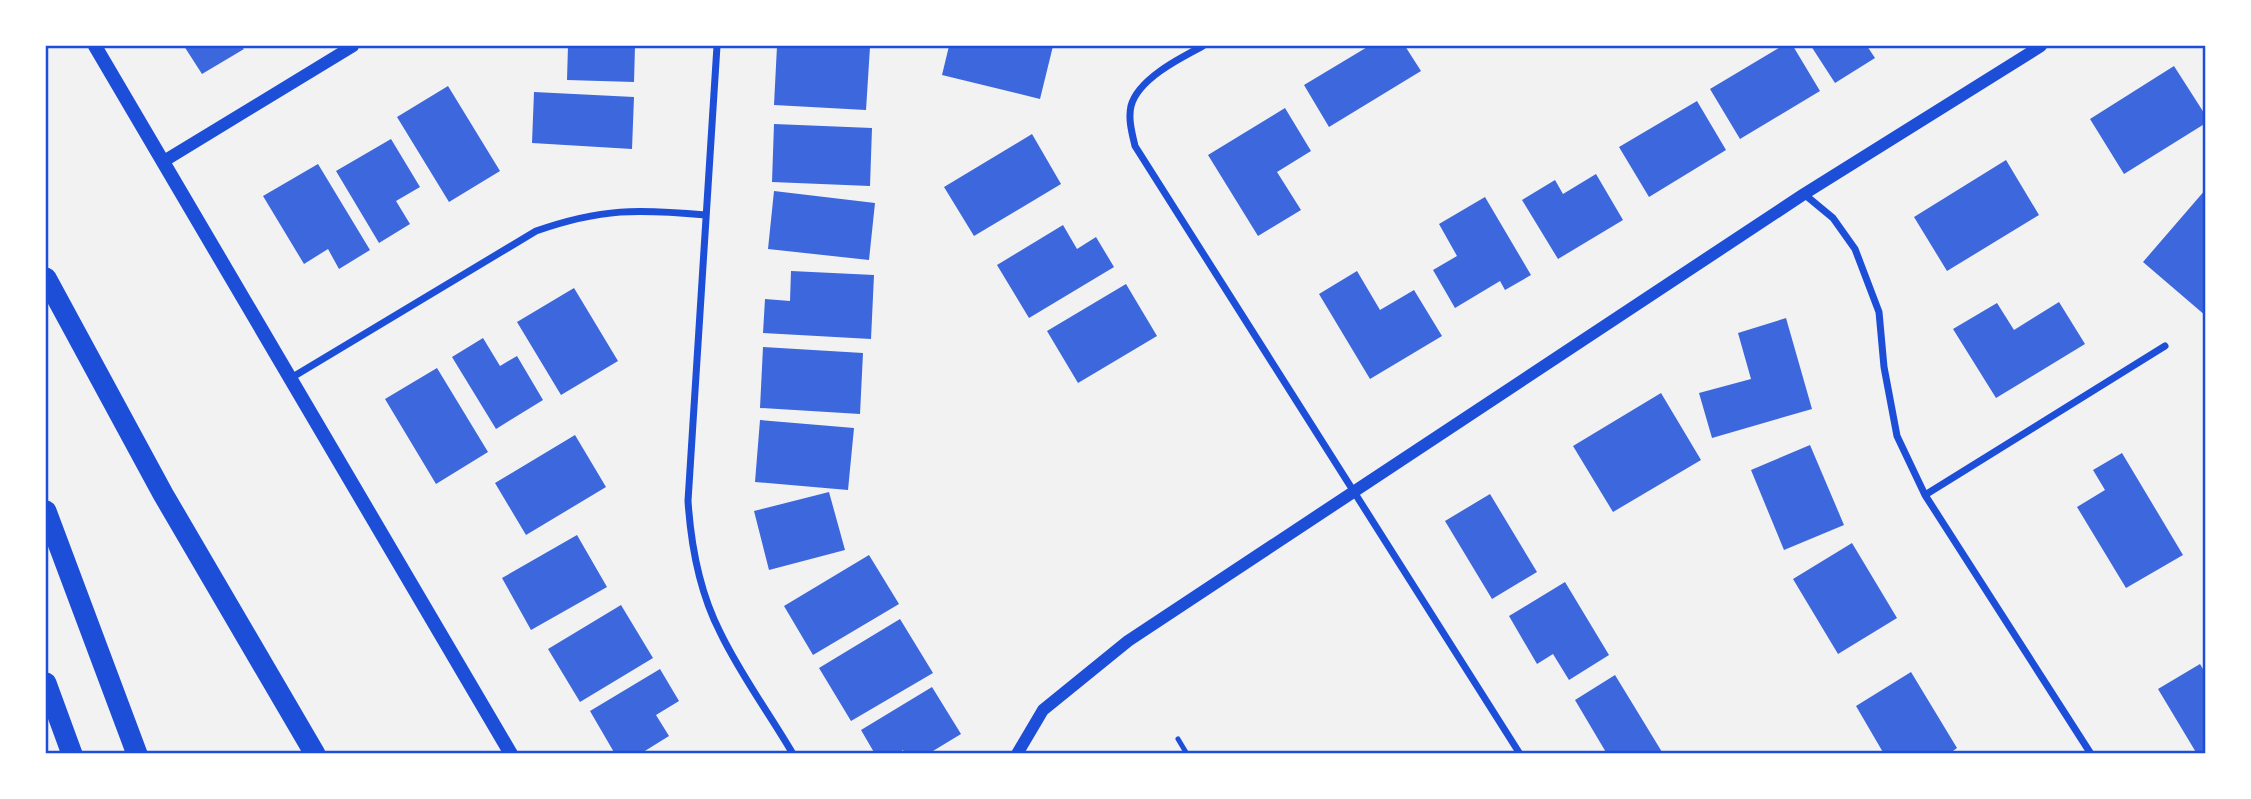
<svg xmlns="http://www.w3.org/2000/svg" width="2251" height="799" font-family="Helvetica,sans-serif">
	<style>
		.building { fill: #3d67dc }
		.lines { fill: none; stroke-linecap: round; stroke-linejoin: round }
		.service { stroke: #1d4ed8; stroke-width: 5 }
		.minor { stroke: #1d4ed8; stroke-width: 7 }
		.tertiary { stroke: #1d4ed8; stroke-width: 12 }
		.secondary { stroke: #1d4ed8; stroke-width: 14 }
		.motorway { stroke: #1d4ed8; stroke-width: 21 }
		.neatline { fill: none; stroke: #1d4ed8; stroke-width: 2.5 }
	</style>
	<rect width="100%" height="100%" fill="#f2f2f2"/>
	<path class="building" d="M 184,46 L 241,46 L 244,49 L 202,74 Z
		M 568,46 L 635,46 L 634,82 L 567,80 Z
		M 777,46 L 870,47 L 866,110 L 774,105 Z
		M 949,46 L 1053,46 L 1040,99 L 942,75 Z
		M 1369,46 L 1405,46 L 1421,71 L 1329,127 L 1304,85 Z
		M 1782,46 L 1793,46 L 1820,91 L 1740,139 L 1710,89 Z
		M 1811,46 L 1867,46 L 1875,58 L 1835,83 Z
		M 2174,66 L 2206,116 L 2206,123 L 2124,174 L 2090,119 Z
		M 448,86 L 500,171 L 449,202 L 397,117 Z
		M 534,92 L 634,97 L 632,149 L 532,143 Z
		M 1697,101 L 1726,150 L 1649,197 L 1619,147 Z
		M 1285,108 L 1311,151 L 1277,172 L 1301,210 L 1258,236 L 1208,155 Z
		M 774,124 L 872,128 L 870,186 L 772,182 Z
		M 1032,134 L 1061,184 L 974,236 L 944,187 Z
		M 391,139 L 420,187 L 396,201 L 410,224 L 379,243 L 336,171 Z
		M 2006,160 L 2039,215 L 1947,271 L 1914,217 Z
		M 318,164 L 370,250 L 339,269 L 328,249 L 304,264 L 263,196 Z
		M 1596,174 L 1623,220 L 1558,259 L 1522,200 L 1555,180 L 1563,194 Z
		M 2206,189 L 2206,316 L 2143,262 Z
		M 774,191 L 875,203 L 869,260 L 768,249 Z
		M 1485,197 L 1531,275 L 1505,290 L 1500,281 L 1455,308 L 1433,270 L 1457,256 L 1439,224 Z
		M 1063,225 L 1077,249 L 1096,237 L 1114,267 L 1029,318 L 997,265 Z
		M 791,271 L 874,275 L 871,339 L 763,333 L 765,299 L 790,301 Z
		M 1357,271 L 1380,310 L 1414,290 L 1442,336 L 1370,379 L 1319,294 Z
		M 1126,284 L 1157,336 L 1078,383 L 1047,331 Z
		M 574,288 L 618,361 L 561,395 L 517,322 Z
		M 2059,302 L 2085,344 L 1996,398 L 1953,329 L 1997,303 L 2014,330 Z
		M 1786,318 L 1812,409 L 1712,438 L 1699,393 L 1751,379 L 1738,333 Z
		M 483,338 L 500,366 L 517,356 L 543,400 L 496,429 L 452,357 Z
		M 763,347 L 863,353 L 860,414 L 760,408 Z
		M 437,368 L 488,452 L 436,484 L 385,399 Z
		M 1661,393 L 1701,460 L 1613,512 L 1573,446 Z
		M 760,420 L 854,428 L 848,490 L 755,482 Z
		M 575,435 L 606,487 L 526,535 L 495,483 Z
		M 1810,445 L 1844,525 L 1784,550 L 1751,470 Z
		M 2122,453 L 2183,555 L 2126,588 L 2077,507 L 2105,490 L 2093,470 Z
		M 829,492 L 845,550 L 769,570 L 754,511 Z
		M 1490,494 L 1537,572 L 1492,599 L 1445,521 Z
		M 577,535 L 607,587 L 531,630 L 502,578 Z
		M 1852,543 L 1897,618 L 1838,654 L 1793,579 Z
		M 869,555 L 899,604 L 813,655 L 784,606 Z
		M 1565,582 L 1609,655 L 1569,680 L 1553,654 L 1537,664 L 1509,616 Z
		M 621,605 L 653,658 L 580,702 L 548,649 Z
		M 900,619 L 933,673 L 851,721 L 819,668 Z
		M 2200,664 L 2206,674 L 2206,754 L 2197,754 L 2158,689 Z
		M 660,669 L 679,701 L 656,715 L 669,736 L 640,754 L 615,754 L 590,711 Z
		M 1911,672 L 1957,748 L 1949,754 L 1884,754 L 1856,706 Z
		M 1615,675 L 1662,752 L 1660,754 L 1607,754 L 1575,700 Z
		M 932,687 L 961,734 L 928,754 L 905,754 L 903,750 L 898,754 L 875,754 L 861,730 Z"/>
	<g class="lines">
		<path class="service" d="M 1178,739 L 1187,754"/>
		<path class="minor" d="M 717,46 L 688,501 C 691,546 699,591 720,632 C 740,674 769,713 793,754
			M 1203,46 C 1180,58 1138,79 1131,106 C 1128,119 1132,133 1135,146 L 1520,754
			M 1804,194 L 1833,218 L 1855,249 L 1879,312 L 1884,367 L 1897,436 L 1925,495 L 2091,754
			M 291,378 L 536,231 C 602,208 638,209 706,215
			M 1925,495 L 2165,346"/>
		<path class="tertiary" d="M 164,161 L 353,46
			M 1017,754 L 1043,710 L 1128,641 L 1804,194 L 2041,46"/>
		<path class="secondary" d="M 95,46 L 511,754"/>
		<path class="motorway" d="M 46,278 L 163,494 L 315,754
			M 46,511 L 137,754
			M 46,683 L 72,754"/>
	</g>
	<rect width="2251" height="799" fill="none" stroke="#ffffff" stroke-width="94"/>
	<rect x="47" y="47" width="2157" height="705" class="neatline"/>
</svg>
